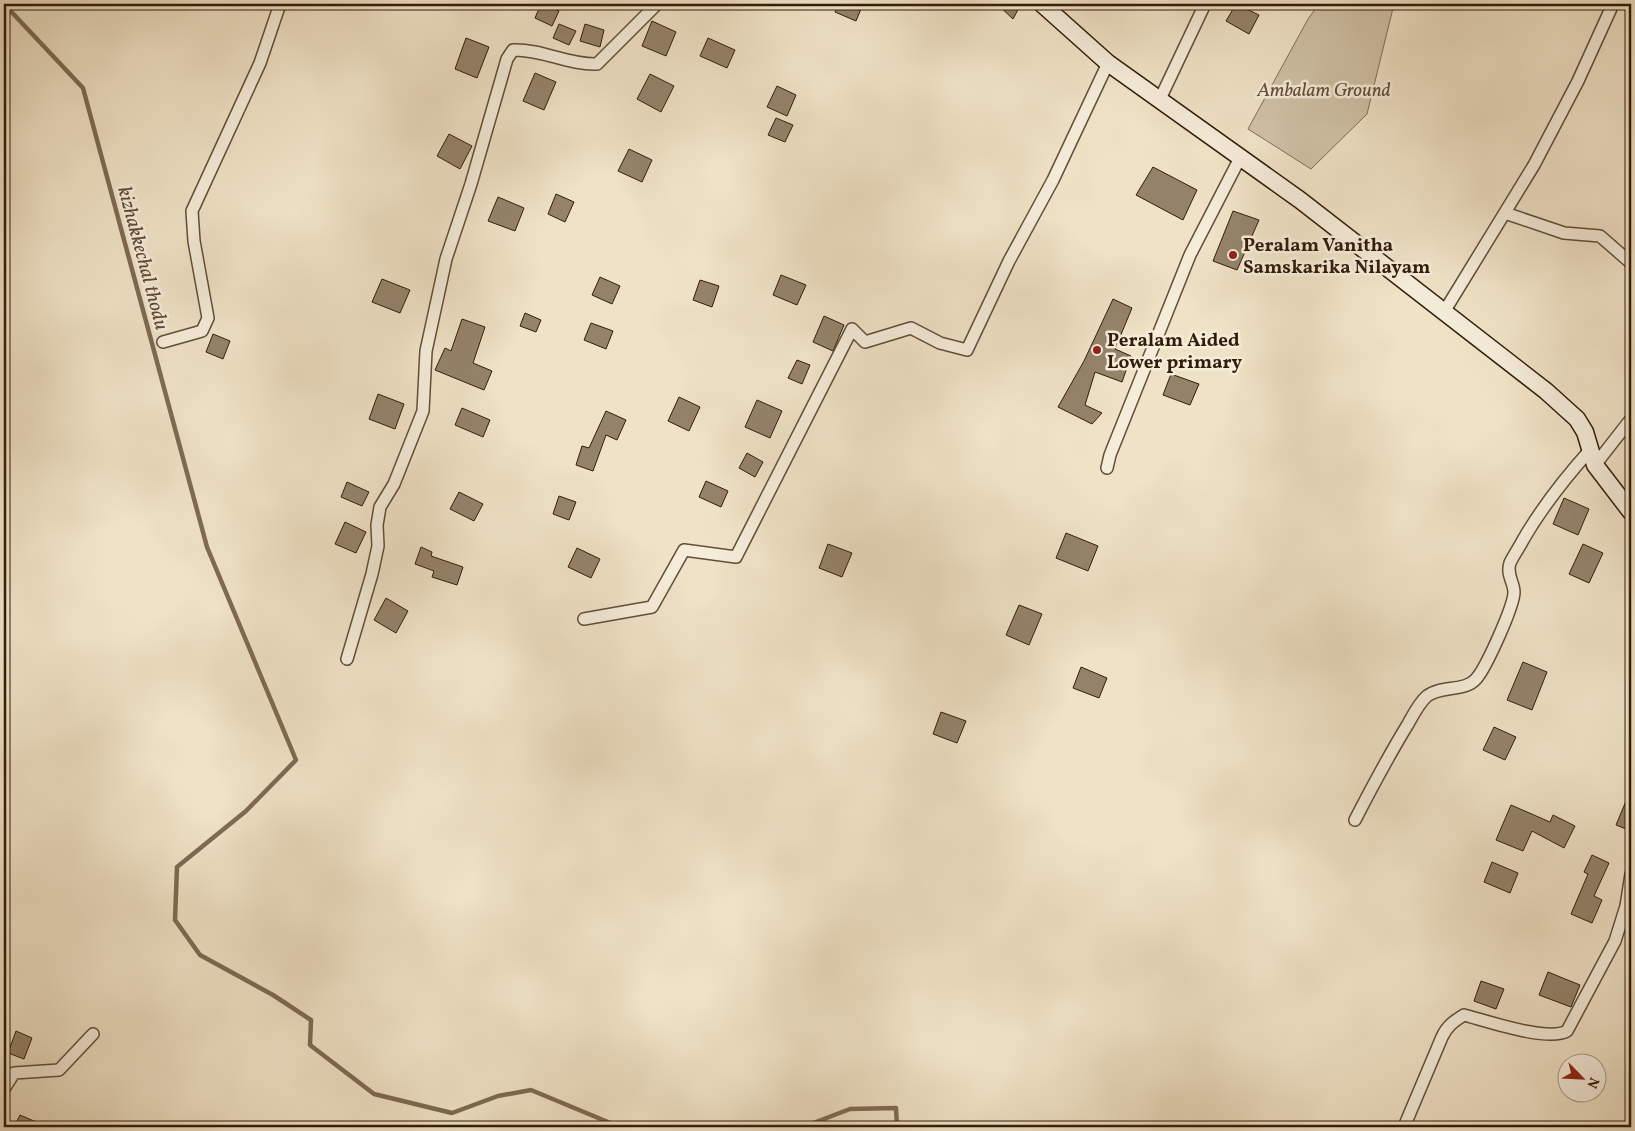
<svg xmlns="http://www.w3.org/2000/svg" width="1635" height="1131" font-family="Vollkorn,serif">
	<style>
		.park { fill: #cfc1a6; stroke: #806f57 }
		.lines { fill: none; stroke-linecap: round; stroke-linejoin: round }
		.stream { stroke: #7d6b53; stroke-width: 4.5 }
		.building { fill: #94836b; stroke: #321d08 }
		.street-casing { stroke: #614e38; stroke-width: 14 }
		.secondary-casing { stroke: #321d08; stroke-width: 19 }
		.street { stroke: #f5ecda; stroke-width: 11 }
		.secondary { stroke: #f5ecda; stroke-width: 16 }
		.poi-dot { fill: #8f2418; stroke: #f5ecda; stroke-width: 2 }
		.labels { text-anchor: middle; stroke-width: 5; stroke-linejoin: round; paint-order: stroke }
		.park-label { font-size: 19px; font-style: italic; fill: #614e37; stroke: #f5ecda }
		.poi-label { font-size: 19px; font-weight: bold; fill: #321d08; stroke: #f5ecda; text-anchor: start }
		.water-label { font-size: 20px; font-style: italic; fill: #5e4a34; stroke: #f5ecda }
	</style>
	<rect width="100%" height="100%" fill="#efe2c6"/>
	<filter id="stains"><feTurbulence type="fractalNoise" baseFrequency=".004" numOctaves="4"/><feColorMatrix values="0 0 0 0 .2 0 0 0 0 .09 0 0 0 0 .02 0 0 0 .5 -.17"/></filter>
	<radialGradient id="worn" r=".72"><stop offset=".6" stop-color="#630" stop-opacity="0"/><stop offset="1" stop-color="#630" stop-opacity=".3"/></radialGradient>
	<path class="park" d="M 1319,4 L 1394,4 L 1367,114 L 1311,169 L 1248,129 L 1308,19 Z"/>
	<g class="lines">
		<path class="stream" d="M 4,4 L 83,88 L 207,547 L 296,760 L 246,811 L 177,867 L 175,920 L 200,955 L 273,995 L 311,1020 L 310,1045 L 374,1094 L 452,1113 L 498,1096 L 531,1090 L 620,1127
			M 803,1127 L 850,1109 L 896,1108 L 897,1127"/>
	</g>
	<path class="building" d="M 541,4 L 559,11 L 552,26 L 535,18 Z
		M 838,4 L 863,4 L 856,21 L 835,12 Z
		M 997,4 L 1021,4 L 1013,19 Z
		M 1236,4 L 1259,15 L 1249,34 L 1226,21 Z
		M 652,21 L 676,32 L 666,56 L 642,46 Z
		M 559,24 L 576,31 L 569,45 L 553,38 Z
		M 585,24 L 604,30 L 600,47 L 580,41 Z
		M 466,38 L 489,47 L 477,78 L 455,69 Z
		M 708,38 L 735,50 L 727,68 L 700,56 Z
		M 535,73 L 556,82 L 544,110 L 523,101 Z
		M 650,74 L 674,86 L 661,112 L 637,99 Z
		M 777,86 L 796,95 L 787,116 L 767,107 Z
		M 776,118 L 793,125 L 785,142 L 768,135 Z
		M 449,134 L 472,146 L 460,169 L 437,156 Z
		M 629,149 L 652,160 L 642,182 L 618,171 Z
		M 1153,167 L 1197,190 L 1183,220 L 1136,195 Z
		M 556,194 L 574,202 L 565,222 L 548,214 Z
		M 498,197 L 524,208 L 515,231 L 488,221 Z
		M 1233,211 L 1259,220 L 1237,270 L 1213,261 Z
		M 781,275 L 806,285 L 797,305 L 773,295 Z
		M 600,277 L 620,286 L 612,304 L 592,295 Z
		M 382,279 L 410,290 L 400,313 L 372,302 Z
		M 700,280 L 719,286 L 712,307 L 693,300 Z
		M 1113,299 L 1132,308 L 1115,349 L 1131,356 L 1122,382 L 1095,372 L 1085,405 L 1102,413 L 1092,424 L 1058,407 L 1084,361 Z
		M 525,313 L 541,320 L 536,332 L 520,326 Z
		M 824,316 L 844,325 L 833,351 L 813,342 Z
		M 462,319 L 485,327 L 473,363 L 492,371 L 484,390 L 435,370 L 445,348 L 451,351 Z
		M 591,323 L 613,331 L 606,349 L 584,340 Z
		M 213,334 L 230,341 L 223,359 L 206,352 Z
		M 797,360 L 810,365 L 802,384 L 788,378 Z
		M 1171,374 L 1199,384 L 1190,405 L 1163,395 Z
		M 378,394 L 404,404 L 395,429 L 369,419 Z
		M 679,397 L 700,407 L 689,431 L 668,421 Z
		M 757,400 L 782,411 L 770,438 L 745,427 Z
		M 462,408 L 490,420 L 483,437 L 455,425 Z
		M 606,411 L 626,420 L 617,440 L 606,435 L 593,471 L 576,465 L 582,446 L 589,448 Z
		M 747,453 L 763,462 L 755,477 L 739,468 Z
		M 706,481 L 728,491 L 721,507 L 699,497 Z
		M 347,482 L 369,492 L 362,506 L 341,497 Z
		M 459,492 L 483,504 L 474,521 L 450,509 Z
		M 559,496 L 576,502 L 569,520 L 553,514 Z
		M 1564,498 L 1589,509 L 1578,535 L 1553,524 Z
		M 345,522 L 366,532 L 356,553 L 335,544 Z
		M 1066,533 L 1098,546 L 1088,571 L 1056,558 Z
		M 828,544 L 852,553 L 842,577 L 819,568 Z
		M 1583,544 L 1603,553 L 1589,583 L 1569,574 Z
		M 421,547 L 432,552 L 431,556 L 463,567 L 457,585 L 432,577 L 434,571 L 415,564 Z
		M 577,548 L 600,559 L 591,578 L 568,567 Z
		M 386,598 L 408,611 L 396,633 L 374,620 Z
		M 1019,605 L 1042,614 L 1029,645 L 1006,635 Z
		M 1523,662 L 1547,672 L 1532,710 L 1507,700 Z
		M 1081,667 L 1107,678 L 1099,698 L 1073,688 Z
		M 941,712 L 966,721 L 957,743 L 933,734 Z
		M 1494,727 L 1516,737 L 1505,760 L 1483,750 Z
		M 1631,789 L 1631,831 L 1616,825 Z
		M 1511,805 L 1550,822 L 1553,815 L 1575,826 L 1564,848 L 1532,831 L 1523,851 L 1496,840 Z
		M 1592,855 L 1609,863 L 1594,896 L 1602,900 L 1592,923 L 1571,914 L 1588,874 L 1584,872 Z
		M 1492,862 L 1518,873 L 1510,893 L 1484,882 Z
		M 1548,972 L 1580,985 L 1571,1007 L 1539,995 Z
		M 1481,981 L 1504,989 L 1496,1009 L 1474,1001 Z
		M 16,1031 L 32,1038 L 24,1059 L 8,1053 Z
		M 20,1115 L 48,1127 L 14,1127 Z"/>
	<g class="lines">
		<defs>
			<path id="street" d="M 1160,99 L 1205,4
				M 1505,213 L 1564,233 L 1600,236 L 1631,263
				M 1444,312 L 1534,165 L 1578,81 L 1613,4
				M 163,342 L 202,331 L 208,318 L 194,241 L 192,211 L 260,63 L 280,4
				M 1595,465 L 1631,419
				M 1107,468 L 1110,455 L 1190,255 L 1241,156
				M 584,619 L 652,607 L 684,550 L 736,557 L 852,329 L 865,342 L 911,328 L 940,343 L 967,350 L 1009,261 L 1053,180 L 1108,63
				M 347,659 L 372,574 L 378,546 L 377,525 L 380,507 L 394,484 L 423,411 L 426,351 L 446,259 L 471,184 L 507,59 L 513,50 C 542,49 568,65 597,64 L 657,4
				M 1355,820 C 1372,787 1389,755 1408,724 C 1413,715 1419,703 1427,696 C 1441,685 1465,692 1476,679 C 1486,668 1514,606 1514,592 C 1514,582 1506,575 1510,563 C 1513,556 1519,548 1523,540 C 1542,507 1565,478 1591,449
				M 4,1089 L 14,1073 L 59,1070 L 93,1034
				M 1404,1127 L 1442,1037 C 1447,1026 1454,1021 1464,1015 C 1487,1021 1548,1042 1567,1031 L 1615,941 L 1626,906 L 1631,874"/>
			<path id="secondary" d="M 1042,4 L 1108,63 L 1300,200 L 1546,391 L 1577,419 L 1585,432 L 1595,465 L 1631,512"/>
		</defs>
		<use href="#street" class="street-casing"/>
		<use href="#secondary" class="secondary-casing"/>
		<use href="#street" class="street"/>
		<use href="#secondary" class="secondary"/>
	</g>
	<g class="poi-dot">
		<circle cx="1233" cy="255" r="5"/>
		<circle cx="1097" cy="350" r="5"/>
	</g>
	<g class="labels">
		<g class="park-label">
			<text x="1324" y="96">Ambalam Ground</text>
		</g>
		<g class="poi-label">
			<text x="1243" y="251">Peralam Vanitha<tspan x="1243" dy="22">Samskarika Nilayam</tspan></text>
			<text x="1107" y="346">Peralam Aided<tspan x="1107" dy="22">Lower primary</tspan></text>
		</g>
		<g class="water-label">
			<text transform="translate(144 258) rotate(75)" y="7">kizhakkechal thodu</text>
		</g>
	</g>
	<rect width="1635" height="1131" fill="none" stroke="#efe2c6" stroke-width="20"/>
	<rect x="5" y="5" width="1625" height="1121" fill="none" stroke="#321d08" stroke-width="2.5"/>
	<rect x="10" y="10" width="1615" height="1111" fill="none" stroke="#321d08"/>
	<g transform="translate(1582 1078) rotate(114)"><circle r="24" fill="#f5ecda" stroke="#a79986"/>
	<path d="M0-4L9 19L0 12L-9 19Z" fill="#8f2418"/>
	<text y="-8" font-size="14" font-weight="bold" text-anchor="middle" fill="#321d08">N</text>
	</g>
	<rect width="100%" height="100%" filter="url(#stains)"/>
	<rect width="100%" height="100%" fill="url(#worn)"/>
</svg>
